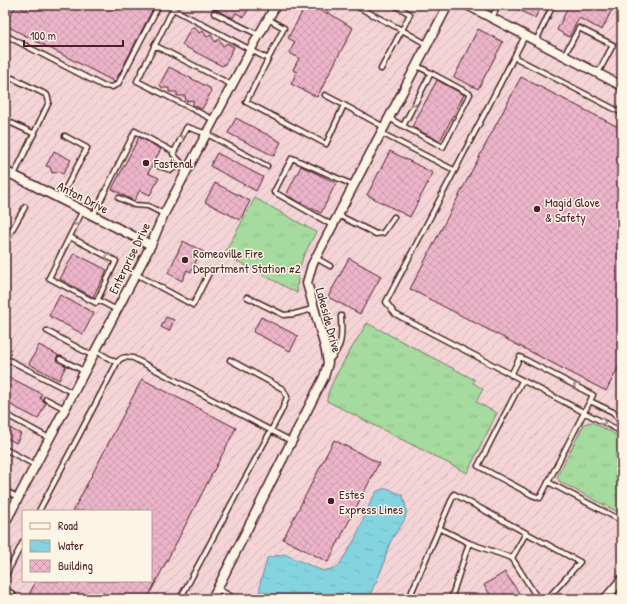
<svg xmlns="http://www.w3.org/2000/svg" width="627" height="604" font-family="'Patrick Hand',sans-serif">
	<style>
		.industrial { fill: url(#industrial-furrows); fill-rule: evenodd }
		.grass { fill: url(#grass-tufts); stroke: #787d64 }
		.water { fill: url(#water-ripples); stroke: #6d8c97 }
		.building { fill: url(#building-cross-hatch); stroke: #4a1f2b }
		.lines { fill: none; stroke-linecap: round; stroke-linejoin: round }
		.service-casing { stroke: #4a1f2b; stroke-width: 7 }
		.minor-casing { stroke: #4a1f2b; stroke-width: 11 }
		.service { stroke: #fcf5e5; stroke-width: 4 }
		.minor { stroke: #fcf5e5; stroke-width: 8 }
		.oneway { stroke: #a38a88 }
		.poi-dot { fill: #4a1f2b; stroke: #fcf5e5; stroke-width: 1.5 }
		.labels { text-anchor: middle; stroke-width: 3; stroke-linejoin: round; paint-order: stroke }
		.poi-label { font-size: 13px; fill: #4a1f2b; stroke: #fcf5e5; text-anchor: start }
		.street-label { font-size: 13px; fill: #4a1f2b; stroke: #fcf5e5 }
	</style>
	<defs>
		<pattern id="industrial-furrows" width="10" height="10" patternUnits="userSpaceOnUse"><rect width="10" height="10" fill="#f4d4d7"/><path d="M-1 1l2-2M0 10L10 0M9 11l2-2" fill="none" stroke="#d3b6b9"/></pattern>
		<pattern id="grass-tufts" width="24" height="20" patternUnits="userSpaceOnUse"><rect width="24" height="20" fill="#a5db9e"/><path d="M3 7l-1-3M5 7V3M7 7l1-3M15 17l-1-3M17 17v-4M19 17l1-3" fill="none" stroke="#90bc88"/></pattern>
		<pattern id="water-ripples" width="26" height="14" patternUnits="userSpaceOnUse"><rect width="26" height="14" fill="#84d4df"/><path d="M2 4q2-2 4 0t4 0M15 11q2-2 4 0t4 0" fill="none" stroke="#74b6c0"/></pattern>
		<pattern id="building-cross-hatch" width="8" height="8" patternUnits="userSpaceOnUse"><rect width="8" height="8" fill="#ecb4c9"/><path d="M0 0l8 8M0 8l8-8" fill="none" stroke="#cc9aad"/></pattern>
	</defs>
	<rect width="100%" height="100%" fill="#f7e2dd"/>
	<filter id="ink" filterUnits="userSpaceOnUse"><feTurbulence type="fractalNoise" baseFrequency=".025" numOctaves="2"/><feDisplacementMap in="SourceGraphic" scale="8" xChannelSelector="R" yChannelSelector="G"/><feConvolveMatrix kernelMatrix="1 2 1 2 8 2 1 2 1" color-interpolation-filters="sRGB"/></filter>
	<g filter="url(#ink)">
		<path class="industrial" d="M 5,5 L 622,5 L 622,599 L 5,599 L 5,325 L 12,311 L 5,307 ZM 23,511 L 151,511 L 151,581 L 23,581 Z"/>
		<path class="grass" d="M 255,198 L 316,232 L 303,257 L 298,274 L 297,293 L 224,254 Z
			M 367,323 L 475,380 L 473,383 L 483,389 L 476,402 L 497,413 L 467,473 L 327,401 C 325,388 359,337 367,323 Z
			M 592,422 L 622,438 L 622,514 L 560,482 L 557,477 L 584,424 Z"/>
		<path class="water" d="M 387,488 L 402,495 C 413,521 400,522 390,543 C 385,553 385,564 380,573 C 377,581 370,590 371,599 L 261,599 C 257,582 264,575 267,558 L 284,554 L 323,571 L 338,567 L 355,539 L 371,501 L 377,491 Z"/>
		<path class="building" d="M 16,5 L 26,10 L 29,5 L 155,5 L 115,82 L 5,25 Z
			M 207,5 L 250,5 L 244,17 L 236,13 L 233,18 Z
			M 306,5 L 309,5 L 327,14 L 327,12 L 353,28 L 317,97 L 291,84 L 297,72 L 293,70 L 299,58 L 289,53 L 295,42 L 288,38 Z
			M 509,5 L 542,5 L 535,18 Z
			M 569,5 L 614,5 L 602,30 L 579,18 L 569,37 L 557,30 Z
			M 195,27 L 199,33 L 203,31 L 207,37 L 211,35 L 215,42 L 219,39 L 223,46 L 227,43 L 234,47 L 225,64 L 222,66 L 182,45 L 191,28 Z
			M 478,29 L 503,42 L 478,89 L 454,77 Z
			M 169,67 L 210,88 L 211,92 L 202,109 L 193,105 L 193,100 L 186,101 L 185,96 L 177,96 L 177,92 L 169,92 L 169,88 L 162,88 L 160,84 Z
			M 521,77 L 622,129 L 622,361 L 606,391 L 410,289 Z
			M 437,80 L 464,95 L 440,141 L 412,127 Z
			M 236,118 L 281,142 L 274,156 L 228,133 Z
			M 139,137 L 161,149 L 148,173 L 159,178 L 150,195 L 140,190 L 134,201 L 112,189 Z
			M 54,151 L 71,160 L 63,174 L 58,172 L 52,173 L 50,167 L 46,166 Z
			M 390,151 L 433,173 L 410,217 L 367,195 Z
			M 217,153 L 263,177 L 256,191 L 210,166 Z
			M 301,166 L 336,183 L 321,213 L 286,195 Z
			M 215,183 L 250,201 L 240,220 L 205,202 Z
			M 183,241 L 204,252 L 201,258 L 198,257 L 191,272 L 187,270 L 182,281 L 168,273 Z
			M 74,253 L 107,270 L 93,297 L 60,279 Z
			M 349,258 L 381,276 L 360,314 L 328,297 Z
			M 60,295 L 94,313 L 83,334 L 49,316 Z
			M 166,317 L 174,320 L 169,331 L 161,327 Z
			M 261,317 L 298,336 L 290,351 L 253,332 Z
			M 39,345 L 58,355 L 56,359 L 66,366 L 59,380 L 29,364 Z
			M 5,375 L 42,394 L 40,398 L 46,403 L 38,419 L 5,402 Z
			M 142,379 L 236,428 L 147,599 L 27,599 L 36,581 L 151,581 L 151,511 L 73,511 Z
			M 5,426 L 21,434 L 16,443 L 5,437 Z
			M 334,440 L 379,463 L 328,562 L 283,539 Z
			M 505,572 L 523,599 L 493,599 L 484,585 Z"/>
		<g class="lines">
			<defs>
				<path id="service" d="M 354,5 L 402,30 L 410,14 L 394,5
					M 214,13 L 259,35
					M 492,18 L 498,5
					M 268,19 L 284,28 L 246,102 L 326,144 L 344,105 L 384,127
					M 5,35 L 103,86 L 112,87 L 118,84 L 159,5
					M 525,36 L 386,302 L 395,314 L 622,432
					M 536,41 L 553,5
					M 154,45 L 232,85
					M 564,56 L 579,28 L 613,45 L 598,73
					M 514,57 L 622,113
					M 381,69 L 402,30 L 428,45
					M 5,84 L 12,78 L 47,95 L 49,102 L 14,175
					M 618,84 L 622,75
					M 325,95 L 344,105
					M 389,118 L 403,126 L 431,73 L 417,66
					M 5,120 L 35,134
					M 214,120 L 137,81 L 173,9 L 268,59
					M 403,126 L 443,147 L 470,94 L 431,73
					M 381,133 L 454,170
					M 158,166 L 171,170 L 180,164
					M 188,170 L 173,154 L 187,127 L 207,134 L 267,166
					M 119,198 L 134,205 L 148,206 L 164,214
					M 60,199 L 87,148 L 65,136
					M 338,215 L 376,234 L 383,233 L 394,217
					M 93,216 L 135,131 L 174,152
					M 332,225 L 274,192 L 292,158 L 353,185
					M 70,237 L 116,261 L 96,303 L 49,278 L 83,210
					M 5,242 L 25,207
					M 316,258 L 330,266
					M 136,274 L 193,305 L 210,271
					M 247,297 L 284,315 L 294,314 L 313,309
					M 98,300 L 117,310
					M 47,331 L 93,356
					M 96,351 L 117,363 C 121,356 126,357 133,358 L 291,441
					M 7,359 L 73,393
					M 60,359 L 84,371
					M 328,362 C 343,346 342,337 341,316
					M 511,375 L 520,357 L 593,395 L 590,401 L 613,412 L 622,424
					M 522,381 L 478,466 L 532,495 L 540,498 L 590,401
					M 46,399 L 65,409
					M 5,414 L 49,438
					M 5,449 L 35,465
					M 548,482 L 622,521
					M 5,491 L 18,497
					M 5,505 L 12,509
					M 39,511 L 117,363
					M 439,528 L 469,543
					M 512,558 L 526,533
					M 5,577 L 23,542
					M 216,588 L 236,599
					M 5,589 L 13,594 L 13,599
					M 180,599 L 282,410 L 287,397 L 283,389 L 230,360
					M 412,599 L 410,596 L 454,494 L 580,562 L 549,597
					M 451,599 L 469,543 L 512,558 L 538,599"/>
				<path id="minor" d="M 467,5 L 622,86
					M 5,171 L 151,245
					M 5,523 L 151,245 L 163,216 L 251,49 L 276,5
					M 212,599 L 324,377 L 328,363 L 326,351 L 307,283 L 312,265 L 448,5
					M 605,599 L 622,579"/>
			</defs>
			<use href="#service" class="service-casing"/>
			<use href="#minor" class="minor-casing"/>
			<use href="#service" class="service"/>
			<use href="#minor" class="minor"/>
		</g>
		<defs><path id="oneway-chevron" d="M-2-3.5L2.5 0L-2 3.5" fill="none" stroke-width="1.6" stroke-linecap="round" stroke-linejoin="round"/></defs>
		<g class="oneway">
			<use href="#oneway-chevron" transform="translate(414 106) rotate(-62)"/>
			<use href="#oneway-chevron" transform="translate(181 138) rotate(-59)"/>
			<use href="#oneway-chevron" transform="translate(76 223) rotate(117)"/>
			<use href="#oneway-chevron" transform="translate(108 257) rotate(-152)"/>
			<use href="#oneway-chevron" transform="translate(576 386) rotate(-153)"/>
			<use href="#oneway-chevron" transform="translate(603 422) rotate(28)"/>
		</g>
	</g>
	<g class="poi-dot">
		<circle cx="146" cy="163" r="4"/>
		<circle cx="537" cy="209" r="4"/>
		<circle cx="185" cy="260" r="4"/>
		<circle cx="331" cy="501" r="4"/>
	</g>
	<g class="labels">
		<g class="poi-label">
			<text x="154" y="168">Fastenal</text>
			<text x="545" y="207">Magid Glove<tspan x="545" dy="15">&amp; Safety</tspan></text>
			<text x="193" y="258">Romeoville Fire<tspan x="193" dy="15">Department Station #2</tspan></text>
			<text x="339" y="499">Estes<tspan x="339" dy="15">Express Lines</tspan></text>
		</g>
		<g class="street-label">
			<text transform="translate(83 197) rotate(27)" y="5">Anton Drive</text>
			<text transform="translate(129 258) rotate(-64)" y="5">Enterprise Drive</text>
			<text transform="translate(329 320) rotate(75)" y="5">Lakeside Drive</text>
		</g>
	</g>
	<rect width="627" height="604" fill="none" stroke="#fcf5e5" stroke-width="20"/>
	<rect x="10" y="10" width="607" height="584" fill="none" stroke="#4a1f2b" stroke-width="1.5" filter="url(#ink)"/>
	<rect x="22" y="510" width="130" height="72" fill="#fcf5e5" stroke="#b59f9b"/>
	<rect x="30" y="523" width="20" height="6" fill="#fcf5e5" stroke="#b59f9b"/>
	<text x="58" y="530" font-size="12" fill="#4a1f2b">Road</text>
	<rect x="30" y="540" width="20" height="12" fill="url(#water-ripples)" stroke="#b59f9b"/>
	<text x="58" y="550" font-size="12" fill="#4a1f2b">Water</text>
	<rect x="30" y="560" width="20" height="12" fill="url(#building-cross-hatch)" stroke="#b59f9b"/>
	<text x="58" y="570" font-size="12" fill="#4a1f2b">Building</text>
	<path d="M24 40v6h99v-6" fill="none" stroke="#4a1f2b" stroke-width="2"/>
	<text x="30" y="40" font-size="12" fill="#4a1f2b" stroke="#fcf5e5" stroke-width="3" paint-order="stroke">100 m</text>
</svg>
